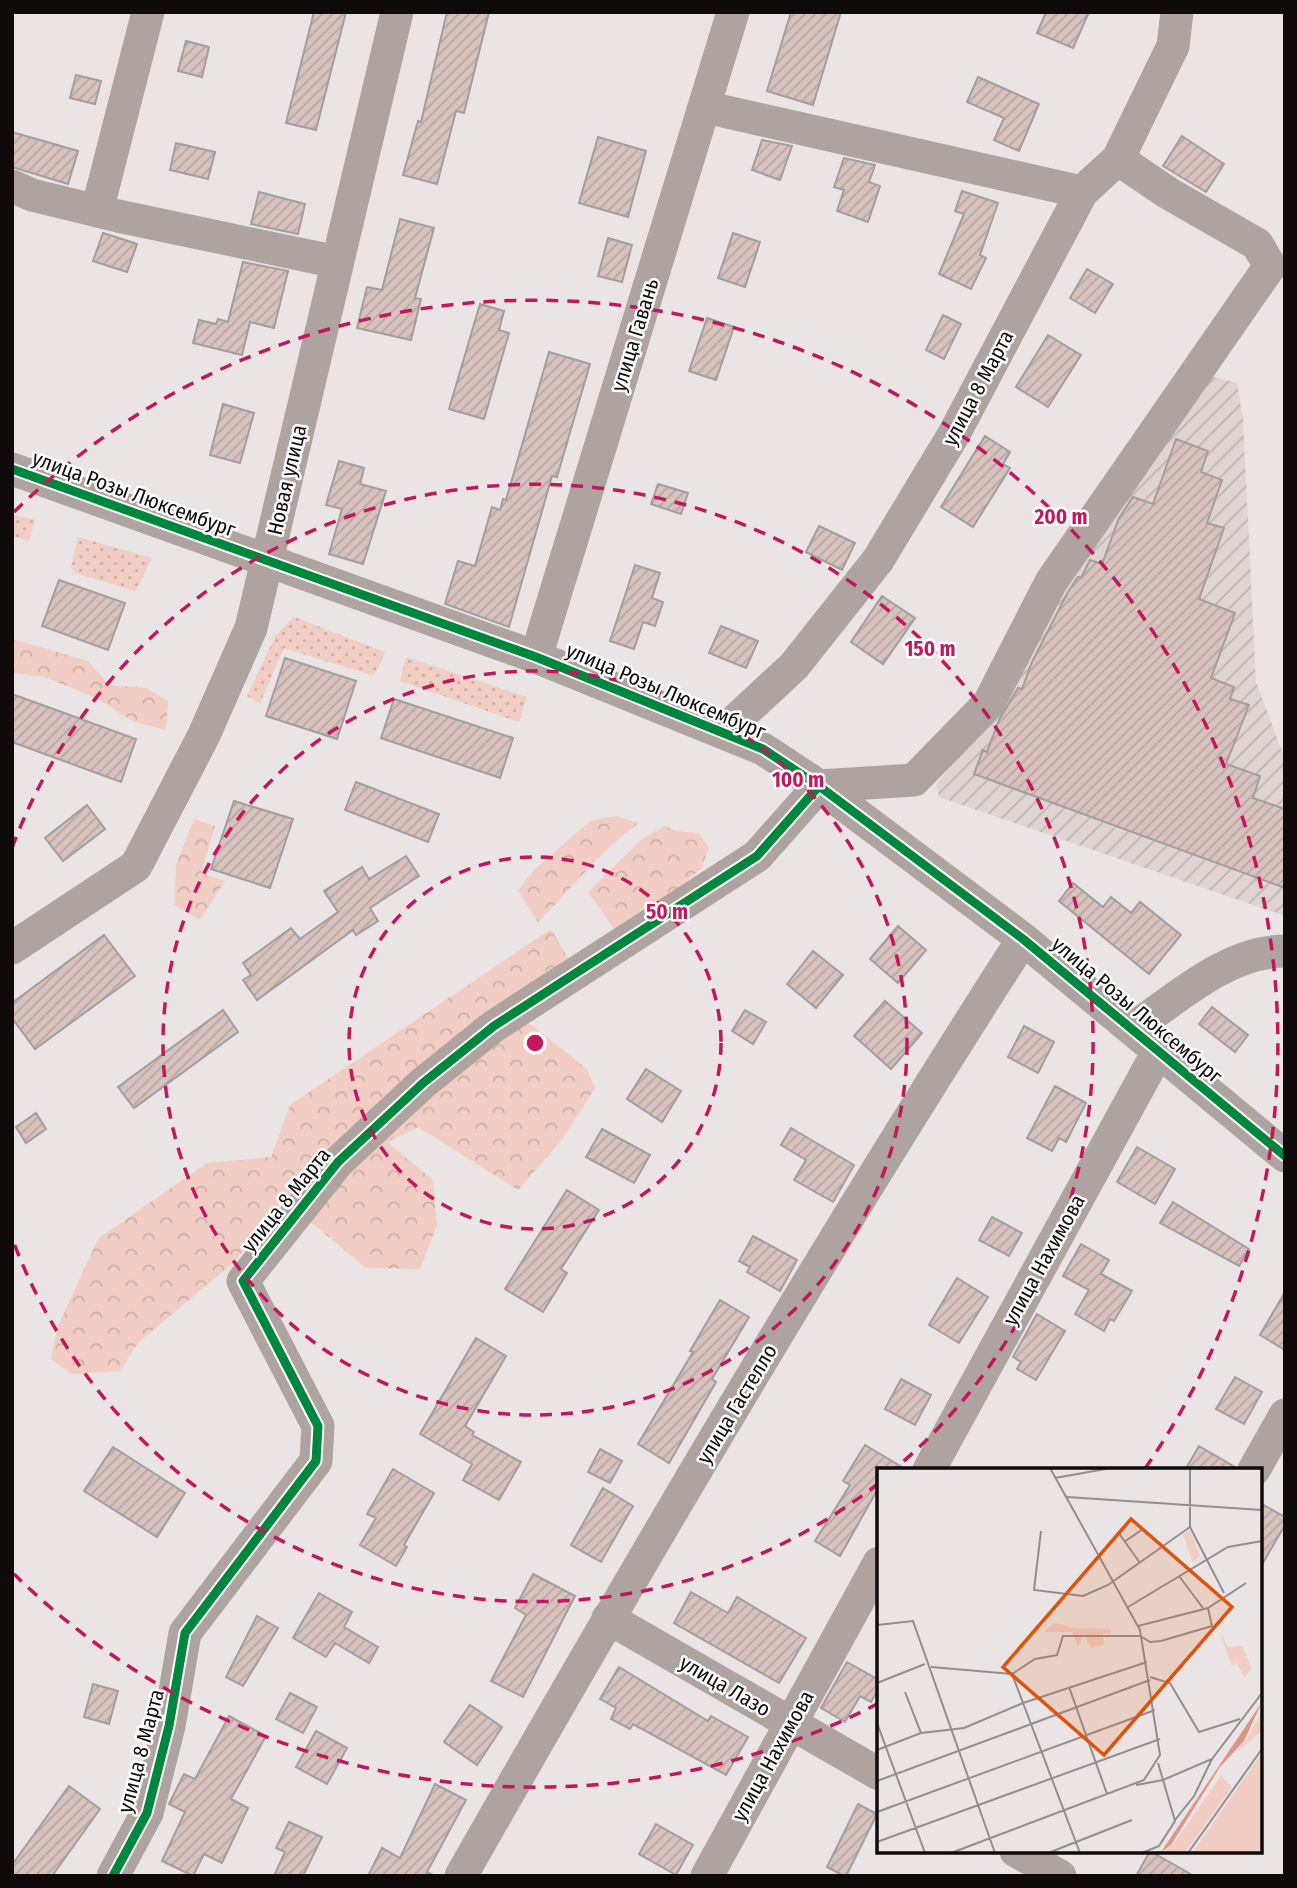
<svg xmlns="http://www.w3.org/2000/svg" width="1297" height="1888" font-family="'Fira Sans Condensed',sans-serif">
	<style>
		.industrial { fill: url(#industrial-furrows) }
		.grass { fill: url(#grass-dots) }
		.forest { fill: url(#forest-crowns) }
		.building { fill: url(#building-hatch); stroke: #a29e9d; stroke-width: 2 }
		.lines { fill: none; stroke-linecap: round; stroke-linejoin: round }
		.minor { stroke: #aea39f; stroke-width: 33 }
		.cycleway-casing { stroke: #fff; stroke-width: 13 }
		.cycleway { stroke: #00873e; stroke-width: 9 }
		.ring { fill: none; stroke: #c2185b; stroke-width: 3.5; stroke-dasharray: 12 9 }
		.labels { text-anchor: middle; stroke-width: 5; stroke-linejoin: round; paint-order: stroke }
		.street-label { font-size: 21px; fill: #0e0b0a; stroke: #fff }
		.inset-road { fill: none; stroke: #928e8d; stroke-width: 2 }
		.view { fill: #dd550c; fill-opacity: 0.15; stroke: #dd550c; stroke-width: 3.5 }
		.inset-edge { fill: none; stroke: #0e0b0a; stroke-width: 3.5 }
		.centre { fill: #c2185b; stroke: #fff; stroke-width: 3.5 }
		.ring-label { font-size: 21px; text-anchor: middle; font-weight: bold; fill: #c2185b; stroke: #fff; stroke-width: 5; stroke-linejoin: round; paint-order: stroke }
	</style>
	<defs>
		<pattern id="industrial-furrows" width="10" height="10" patternUnits="userSpaceOnUse" patternTransform="scale(1.75)"><rect width="10" height="10" fill="#dfd4d1"/><path d="M-1 1l2-2M0 10L10 0M9 11l2-2" fill="none" stroke="#beb5b2"/></pattern>
		<pattern id="grass-dots" width="8" height="8" patternUnits="userSpaceOnUse" patternTransform="scale(1.75)"><rect width="8" height="8" fill="#f1cdc4"/><path d="M2 2h.1M6 6h.1" fill="none" stroke="#cdafa7" stroke-width="1.8" stroke-linecap="round"/></pattern>
		<pattern id="forest-crowns" width="20" height="18" patternUnits="userSpaceOnUse" patternTransform="scale(1.75)"><rect width="20" height="18" fill="#f1cdc4"/><path d="M2 6a3 3 0 1 1 6 0M12 15a3 3 0 1 1 6 0" fill="none" stroke="#cdafa7"/></pattern>
		<pattern id="building-hatch" width="6" height="6" patternUnits="userSpaceOnUse" patternTransform="scale(1.75)"><rect width="6" height="6" fill="#d8c2bd"/><path d="M-1 1l2-2M0 6l6-6M5 7l2-2" fill="none" stroke="#b8a5a1"/></pattern>
	</defs>
	<rect width="100%" height="100%" fill="#eae5e4"/>
	<path class="industrial" d="M 1204,374 L 1237,383 L 1243,419 L 1256,682 L 1285,759 L 1285,916 L 939,797 L 936,785 L 964,748 L 1051,595 Z"/>
	<path class="grass" d="M 12,514 L 35,520 L 29,541 L 12,536 Z
		M 78,537 L 152,558 L 136,591 L 75,573 L 71,568 Z
		M 294,617 L 385,652 L 374,676 L 284,648 L 260,703 L 247,696 L 276,635 Z
		M 406,657 L 527,697 L 519,722 L 400,681 Z"/>
	<path class="forest" d="M 12,639 L 88,661 L 109,685 L 146,688 L 168,701 L 166,730 L 134,722 L 96,698 L 45,677 L 12,673 Z
		M 616,816 L 639,823 C 600,850 572,889 538,922 L 518,891 L 534,870 L 590,821 Z
		M 194,819 L 215,826 L 201,873 L 225,881 L 200,920 L 174,905 L 176,865 Z
		M 665,826 L 677,831 L 698,833 L 709,847 L 702,868 L 659,903 L 616,931 L 588,892 L 643,838 Z
		M 551,929 L 572,965 L 510,1008 L 586,1068 L 595,1088 L 561,1141 L 518,1190 L 418,1127 L 387,1142 L 433,1180 L 437,1225 L 420,1269 L 366,1268 L 283,1199 L 234,1262 L 138,1343 L 120,1371 L 71,1374 L 51,1359 L 58,1326 L 98,1239 L 207,1163 L 271,1157 L 290,1105 Z"/>
	<path class="building" d="M 314,12 L 346,12 L 316,130 L 286,123 Z
		M 447,12 L 489,12 L 464,113 L 456,111 L 437,184 L 403,175 L 418,121 L 421,122 Z
		M 791,12 L 841,12 L 813,105 L 767,91 Z
		M 1046,12 L 1089,12 L 1073,48 L 1037,33 Z
		M 186,41 L 209,47 L 202,77 L 178,71 Z
		M 76,75 L 101,81 L 95,104 L 70,98 Z
		M 978,77 L 1039,104 L 1019,151 L 994,140 L 1004,118 L 967,102 Z
		M 12,132 L 78,151 L 68,184 L 12,167 Z
		M 1182,136 L 1224,164 L 1206,192 L 1163,166 Z
		M 598,137 L 646,151 L 628,217 L 579,203 Z
		M 762,140 L 792,146 L 780,180 L 752,170 Z
		M 176,143 L 215,152 L 208,179 L 170,170 Z
		M 844,158 L 875,165 L 869,182 L 880,186 L 868,222 L 837,211 L 844,190 L 834,187 Z
		M 962,191 L 998,203 L 980,255 L 986,258 L 971,289 L 939,274 L 964,214 L 955,211 Z
		M 259,192 L 305,204 L 298,234 L 251,224 Z
		M 400,219 L 434,228 L 415,298 L 421,299 L 411,340 L 357,328 L 367,287 L 382,290 Z
		M 103,233 L 137,244 L 127,272 L 93,261 Z
		M 733,233 L 760,242 L 745,287 L 718,278 Z
		M 608,238 L 632,245 L 622,282 L 598,276 Z
		M 243,262 L 288,271 L 274,328 L 250,322 L 242,355 L 193,343 L 199,320 L 216,324 L 218,319 L 228,322 Z
		M 1087,269 L 1113,284 L 1095,313 L 1070,298 Z
		M 480,304 L 504,311 L 499,330 L 509,333 L 484,419 L 449,409 Z
		M 943,315 L 961,324 L 944,359 L 926,350 Z
		M 707,318 L 734,327 L 716,380 L 689,371 Z
		M 1048,335 L 1081,355 L 1048,407 L 1016,387 Z
		M 549,352 L 590,364 L 557,477 L 552,476 L 509,627 L 445,604 L 458,561 L 475,566 L 492,507 L 500,510 L 503,499 L 506,500 Z
		M 223,404 L 254,413 L 240,463 L 210,455 Z
		M 985,436 L 1010,452 L 1003,464 L 1010,468 L 973,527 L 941,507 Z
		M 1176,439 L 1208,451 L 1201,472 L 1222,480 L 1207,523 L 1224,528 L 1199,599 L 1235,613 L 1211,678 L 1234,687 L 1230,699 L 1249,705 L 1226,764 L 1260,776 L 1253,798 L 1285,809 L 1285,888 L 974,774 L 983,750 L 987,752 L 999,720 L 1018,688 L 1022,689 L 1032,662 L 1068,592 L 1078,577 L 1081,578 L 1090,560 L 1102,564 L 1119,518 L 1133,497 L 1153,504 Z
		M 339,461 L 364,468 L 360,484 L 386,491 L 363,564 L 329,554 L 342,509 L 326,505 Z
		M 658,484 L 688,493 L 681,514 L 651,504 Z
		M 819,526 L 855,543 L 842,570 L 806,552 Z
		M 635,565 L 660,573 L 652,598 L 663,602 L 655,626 L 643,622 L 634,649 L 610,641 Z
		M 59,580 L 125,603 L 108,650 L 42,626 Z
		M 882,596 L 915,618 L 883,664 L 851,642 Z
		M 721,626 L 758,641 L 746,668 L 709,653 Z
		M 285,658 L 356,681 L 337,739 L 266,716 Z
		M 12,694 L 136,739 L 121,782 L 12,742 Z
		M 394,699 L 513,738 L 500,778 L 381,738 Z
		M 356,782 L 439,814 L 428,842 L 345,810 Z
		M 234,801 L 293,819 L 270,888 L 211,869 Z
		M 87,805 L 105,829 L 63,861 L 45,838 Z
		M 406,856 L 419,876 L 370,908 L 378,921 L 356,935 L 353,930 L 257,1000 L 243,980 L 251,975 L 243,963 L 291,928 L 300,939 L 338,912 L 324,891 L 362,867 L 369,879 Z
		M 1073,883 L 1103,907 L 1111,897 L 1131,913 L 1140,902 L 1181,935 L 1149,974 L 1059,901 Z
		M 898,926 L 926,950 L 898,983 L 870,959 Z
		M 104,935 L 135,976 L 35,1049 L 12,1018 L 12,1003 Z
		M 813,951 L 843,975 L 816,1008 L 787,984 Z
		M 885,1001 L 922,1033 L 891,1069 L 854,1036 Z
		M 1212,1007 L 1248,1035 L 1235,1052 L 1199,1024 Z
		M 223,1010 L 238,1032 L 134,1108 L 118,1087 Z
		M 745,1010 L 766,1022 L 753,1044 L 732,1031 Z
		M 1024,1026 L 1054,1042 L 1038,1073 L 1008,1057 Z
		M 646,1069 L 681,1091 L 662,1122 L 627,1099 Z
		M 1055,1086 L 1086,1103 L 1066,1142 L 1059,1138 L 1052,1151 L 1027,1138 Z
		M 36,1113 L 46,1129 L 26,1143 L 16,1127 Z
		M 791,1128 L 854,1165 L 833,1202 L 794,1180 L 806,1160 L 781,1145 Z
		M 602,1129 L 650,1155 L 634,1183 L 586,1157 Z
		M 1137,1147 L 1175,1169 L 1155,1204 L 1117,1182 Z
		M 567,1190 L 599,1210 L 561,1269 L 567,1273 L 543,1312 L 505,1289 Z
		M 1173,1202 L 1249,1249 L 1239,1266 L 1160,1223 Z
		M 992,1217 L 1022,1233 L 1009,1256 L 979,1240 Z
		M 753,1236 L 797,1260 L 780,1291 L 747,1272 L 750,1267 L 739,1261 Z
		M 1081,1244 L 1109,1260 L 1101,1274 L 1132,1291 L 1114,1321 L 1110,1319 L 1104,1331 L 1075,1314 L 1089,1290 L 1063,1276 Z
		M 957,1278 L 988,1297 L 959,1343 L 929,1325 Z
		M 1285,1292 L 1285,1350 L 1260,1335 Z
		M 720,1300 L 749,1317 L 712,1379 L 716,1382 L 669,1463 L 638,1444 L 693,1352 L 690,1351 Z
		M 1037,1314 L 1065,1331 L 1036,1380 L 1017,1369 L 1021,1362 L 1013,1357 Z
		M 476,1338 L 506,1356 L 465,1426 L 474,1432 L 472,1435 L 521,1462 L 499,1500 L 463,1480 L 472,1464 L 420,1434 Z
		M 1235,1377 L 1262,1392 L 1244,1424 L 1216,1409 Z
		M 901,1379 L 931,1395 L 915,1425 L 885,1409 Z
		M 865,1445 L 907,1470 L 879,1470 L 879,1487 L 840,1556 L 815,1541 L 850,1485 L 843,1481 Z
		M 1199,1446 L 1235,1467 L 1235,1470 L 1185,1470 Z
		M 113,1447 L 185,1493 L 157,1537 L 84,1491 Z
		M 600,1449 L 622,1461 L 610,1483 L 588,1472 Z
		M 393,1469 L 434,1493 L 404,1545 L 407,1547 L 396,1566 L 360,1545 L 376,1518 L 367,1514 Z
		M 603,1488 L 633,1506 L 601,1562 L 571,1545 Z
		M 1260,1503 L 1285,1517 L 1285,1525 L 1260,1568 Z
		M 533,1574 L 575,1596 L 523,1697 L 491,1681 L 526,1615 L 515,1608 Z
		M 691,1592 L 728,1613 L 737,1597 L 806,1638 L 779,1683 L 674,1623 Z
		M 319,1593 L 352,1612 L 344,1627 L 378,1647 L 369,1663 L 335,1643 L 326,1657 L 293,1638 Z
		M 257,1616 L 278,1628 L 243,1686 L 226,1677 Z
		M 847,1662 L 879,1680 L 879,1688 L 871,1702 L 860,1696 L 845,1722 L 821,1708 Z
		M 619,1667 L 708,1721 L 711,1716 L 748,1737 L 726,1775 L 633,1724 L 630,1729 L 611,1719 L 616,1708 L 600,1699 Z
		M 93,1684 L 118,1691 L 109,1724 L 84,1717 Z
		M 290,1693 L 317,1707 L 303,1733 L 276,1719 Z
		M 470,1705 L 502,1727 L 477,1765 L 444,1742 Z
		M 229,1716 L 266,1736 L 231,1799 L 248,1808 L 222,1863 L 204,1854 L 193,1876 L 162,1861 L 185,1812 L 169,1804 L 184,1774 L 195,1779 Z
		M 316,1731 L 347,1748 L 327,1784 L 296,1767 Z
		M 435,1784 L 466,1800 L 427,1872 L 435,1876 L 368,1876 L 382,1848 L 400,1858 Z
		M 69,1786 L 100,1809 L 52,1876 L 12,1876 L 12,1865 Z
		M 858,1804 L 877,1814 L 846,1876 L 844,1876 L 827,1867 Z
		M 289,1822 L 322,1837 L 303,1876 L 274,1876 L 285,1852 L 276,1848 Z
		M 656,1824 L 693,1845 L 676,1875 L 639,1854 Z
		M 1150,1851 L 1194,1876 L 1136,1876 Z"/>
	<g class="lines">
		<path class="minor" d="M 705,107 L 1082,192
			M 12,186 L 32,195 L 118,216 L 337,262
			M 97,211 L 148,12
			M 12,469 L 536,657 L 763,749 L 819,786 L 1023,939 L 1285,1156
			M 536,657 L 733,12
			M 724,731 L 794,666 L 878,560 L 954,434 L 1082,192 L 1118,159 L 1173,46 L 1177,12
			M 819,786 L 914,780 L 989,703 L 1051,582 L 1270,266 L 1257,244 L 1168,193 L 1118,159
			M 12,948 L 136,866 L 204,735 L 251,628 L 397,12
			M 1132,1029 C 1177,998 1228,951 1285,951
			M 929,1470 L 1159,1050
			M 1254,1470 L 1285,1415
			M 608,1618 L 879,1774
			M 1016,1851 L 1060,1876
			M 113,1876 L 147,1813 L 169,1726 L 185,1633 L 316,1461 L 318,1426 L 243,1281 L 338,1162 L 423,1083 L 494,1026 L 757,856 L 819,786
			M 461,1876 C 641,1559 826,1245 1023,939
			M 707,1876 L 879,1563"/>
		<defs>
			<path id="cycleway" d="M 12,469 L 536,657 L 763,749 L 819,786 L 1023,939 L 1285,1156
				M 113,1876 L 147,1813 L 169,1726 L 185,1633 L 316,1461 L 318,1426 L 243,1281 L 338,1162 L 423,1083 L 494,1026 L 757,856 L 819,786"/>
		</defs>
		<use href="#cycleway" class="cycleway-casing"/>
		<use href="#cycleway" class="cycleway"/>
	</g>
	<g class="ring">
		<circle cx="535" cy="1043" r="186"/>
		<circle cx="535" cy="1043" r="372"/>
		<path d="M879 1483A558 558 0 0 1 12 1238M12 848A558 558 0 1 1 897 1467"/>
		<path d="M879 1703A744 744 0 0 1 14 1574M14 512A744 744 0 0 1 1144 1470"/>
	</g>
	<g class="labels">
		<g class="street-label">
			<text transform="translate(635 335) rotate(-73)" y="7">улица Гавань</text>
			<text transform="translate(978 388) rotate(-62)" y="7">улица 8 Марта</text>
			<text transform="translate(287 480) rotate(-77)" y="7">Новая улица</text>
			<text transform="translate(134 494) rotate(20)" y="7">улица Розы Люксембург</text>
			<text transform="translate(666 691) rotate(23)" y="7">улица Розы Люксембург</text>
			<text transform="translate(1137 1010) rotate(40)" y="7">улица Розы Люксембург</text>
			<text transform="translate(286 1200) rotate(-51)" y="7">улица 8 Марта</text>
			<text transform="translate(1044 1260) rotate(-61)" y="7">улица Нахимова</text>
			<text transform="translate(737 1404) rotate(-59)" y="7">улица Гастелло</text>
			<text transform="translate(725 1686) rotate(30)" y="7">улица Лазо</text>
			<text transform="translate(141 1751) rotate(-75)" y="7">улица 8 Марта</text>
			<text transform="translate(773 1756) rotate(-61)" y="7">улица Нахимова</text>
		</g>
	</g>
	<g transform="translate(877 1468)">
		<rect width="385" height="385" fill="#eae5e4"/>
		<path d="M 385,285 L 385,385 L 315,385 L 320,378 ZM 344,308 L 355,319 L 308,385 L 284,385 L 295,378 Z" fill="#f1cdc4"/>
		<path d="M 313,62 L 323,88 L 316,95 L 306,66 ZM 178,155 L 197,160 L 234,161 L 233,166 L 226,165 L 227,177 L 214,180 L 207,167 L 201,179 L 195,164 L 166,164 ZM 342,162 L 351,179 L 365,178 L 375,201 L 367,209 L 360,195 L 355,198 ZM 385,244 L 385,263 L 359,285 L 368,273 Z" fill="#f1cdc4"/>
		<path d="M 385,234 L 367,273 L 343,299 L 294,377 L 284,384 Z" fill="#dc9685"/>
		<path class="inset-road" d="M 313,0 L 313,59 L 347,125M 178,10 L 234,0M 190,29 L 385,42M 164,63 L 157,122 L 206,128 L 231,117 L 313,59M 241,64 L 263,95M 247,74 L 266,61M 302,108 L 326,140M 251,139 L 351,79 L 385,73M 0,157 L 36,153 L 118,385M 261,158 L 331,140 L 369,115M 265,169 L 273,174 L 284,173 L 335,158 L 331,140M 54,199 L 135,206 L 158,191 L 180,187 L 186,168 L 265,168M 135,206 L 203,385M 273,209 L 293,215 L 322,264 L 363,251M 0,215 L 48,196M 192,219 L 230,326M 28,224 L 44,265M 0,255 L 48,385M 0,282 L 44,265 L 87,260 L 146,235 L 270,194M 0,313 L 273,212M 259,317 L 286,312 L 335,291 L 385,225M 0,344 L 278,242M 298,352 L 317,328 L 335,291M 0,374 L 283,271M 74,385 L 267,312 L 283,287 L 263,162 L 173,0M 171,385 L 255,352M 265,385 L 282,378 L 298,353 L 281,295M 311,385 L 385,281"/>
		<path class="view" d="M 254,51 L 355,139 L 227,287 L 126,199 Z"/>
		<rect width="385" height="385" class="inset-edge"/>
	</g>
	<circle cx="535" cy="1043" r="10" class="centre"/>
	<g class="ring-label">
		<text x="1061" y="524">200 m</text>
		<text x="930" y="656">150 m</text>
		<text x="798" y="787">100 m</text>
		<text x="667" y="919">50 m</text>
	</g>
	<rect width="1297" height="1888" fill="none" stroke="#0e0b0a" stroke-width="28"/>
</svg>
